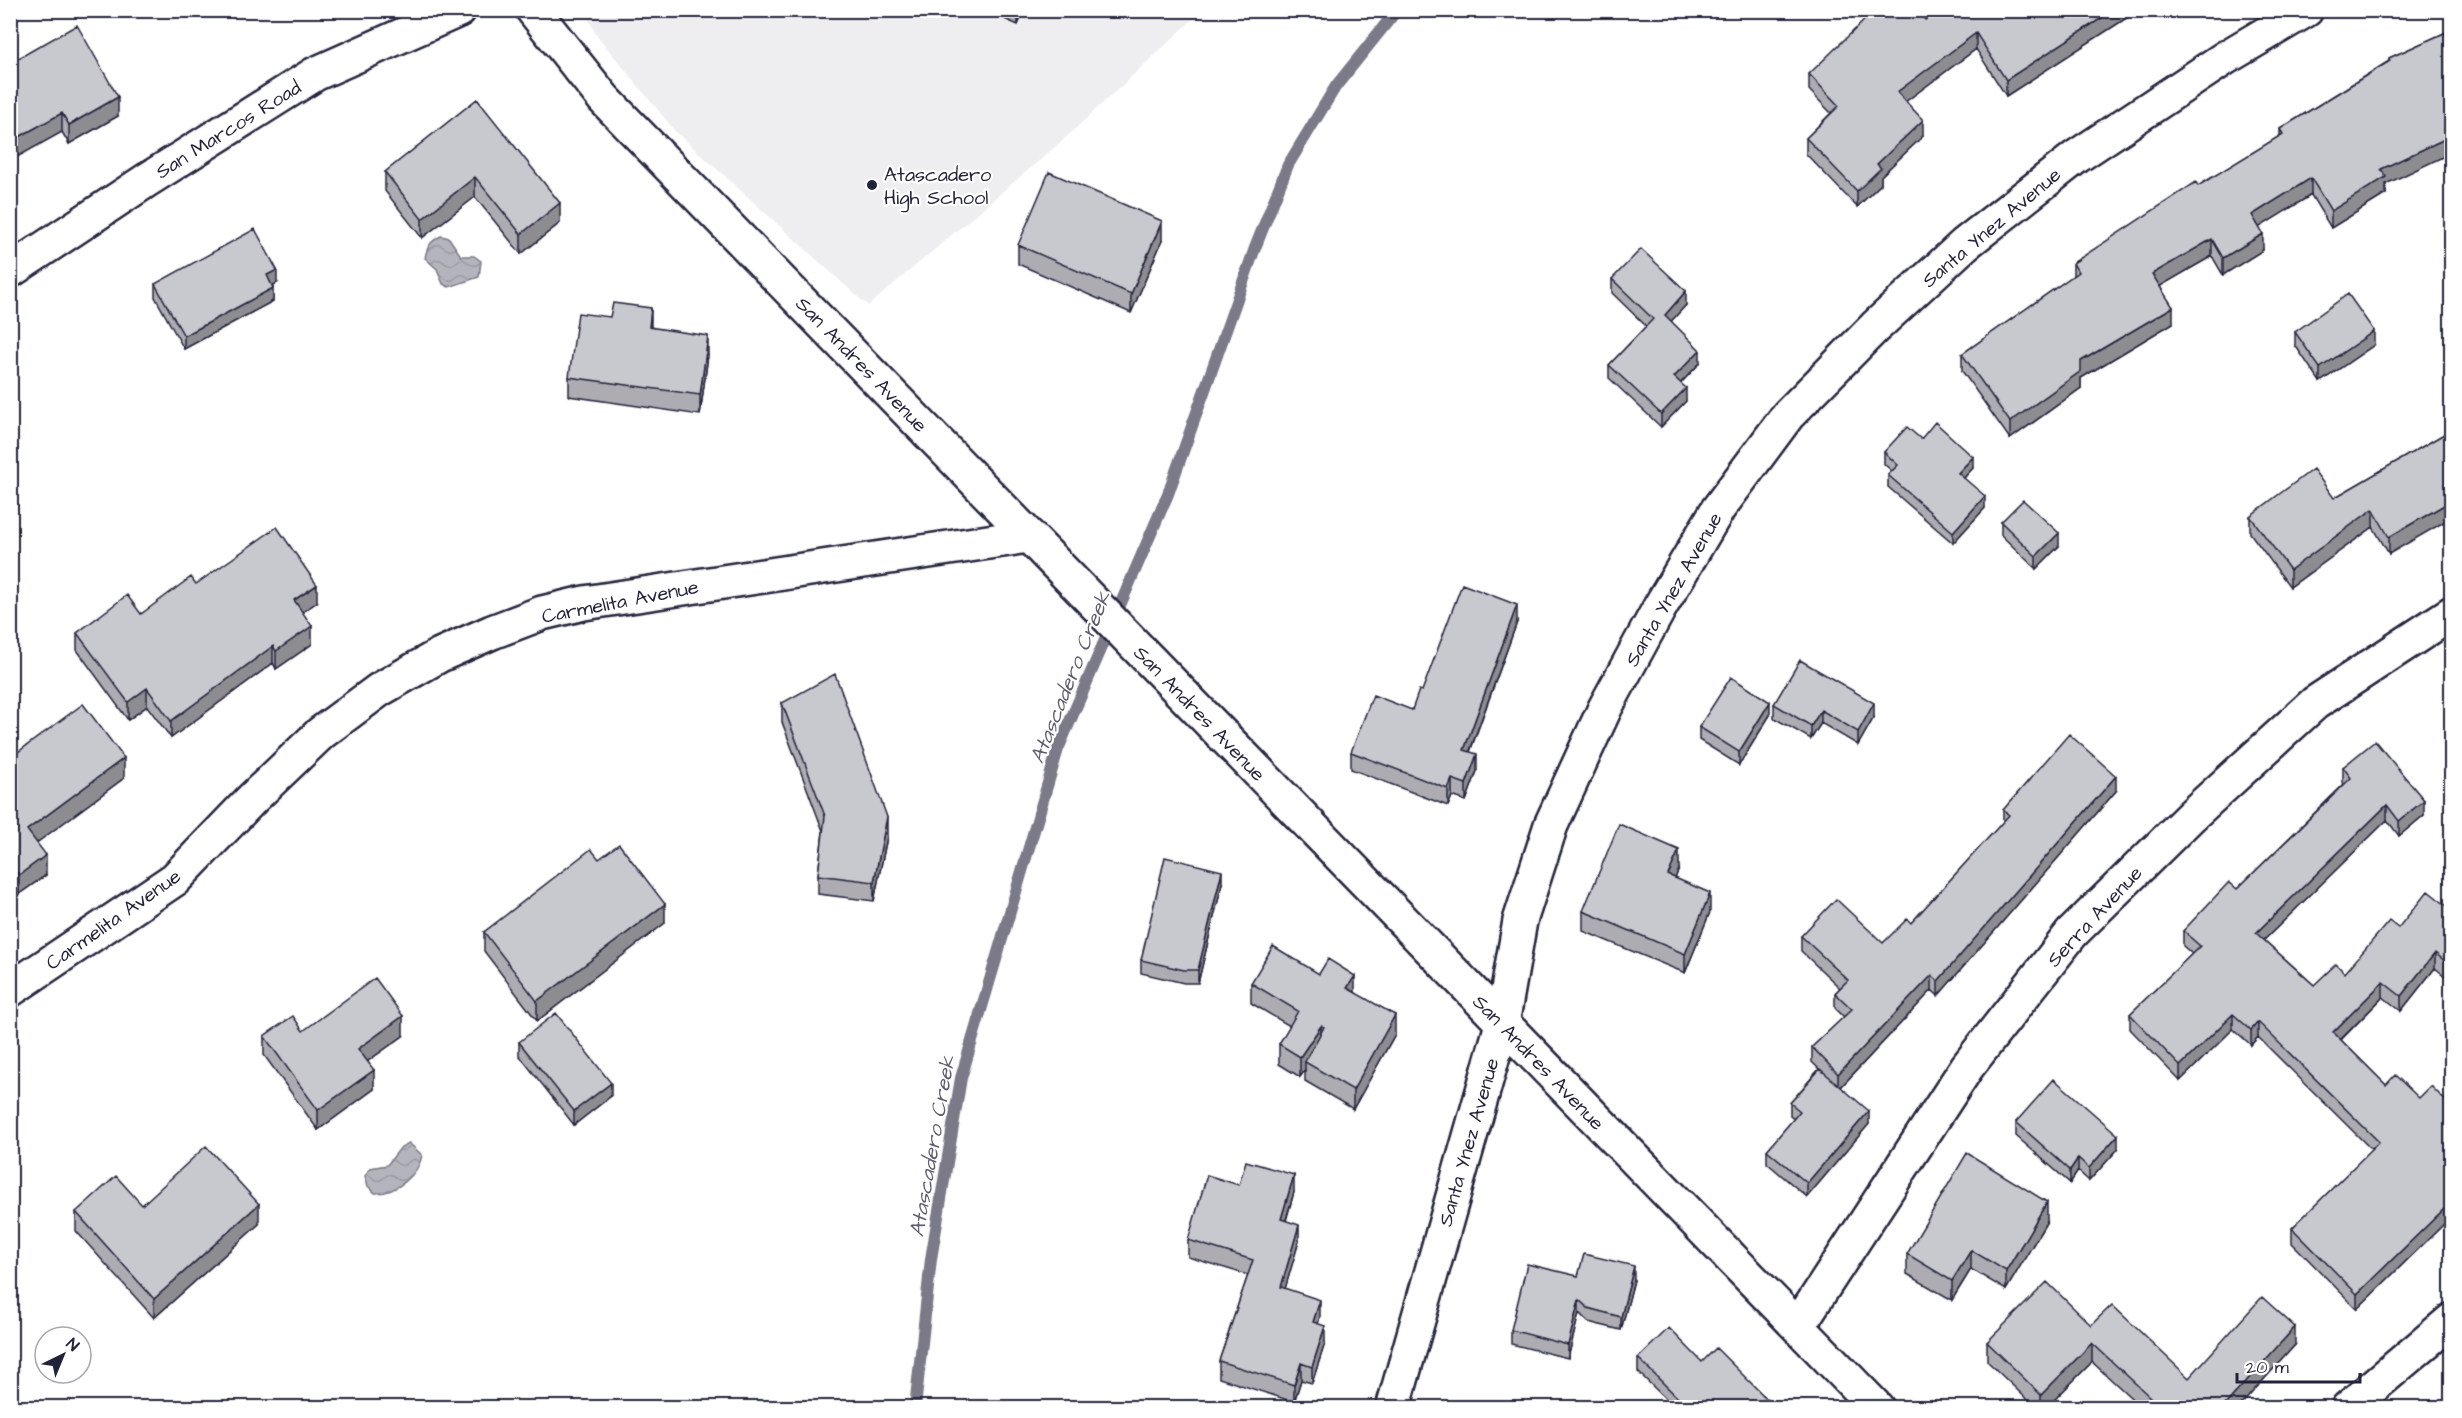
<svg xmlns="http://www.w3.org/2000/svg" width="2462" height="1418" font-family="'Architects Daughter',sans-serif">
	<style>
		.built { fill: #eeeef1 }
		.water { fill: url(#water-waves); stroke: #7a7a88; stroke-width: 1.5 }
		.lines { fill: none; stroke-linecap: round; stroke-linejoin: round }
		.stream { stroke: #7a7a88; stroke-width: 12 }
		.minor-casing { stroke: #22223b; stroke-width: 38 }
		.minor { stroke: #fff; stroke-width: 33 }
		.wall { fill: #acacb2; stroke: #22223b; stroke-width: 1.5 }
		.shaded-wall { fill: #8c8c91; stroke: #22223b; stroke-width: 1.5 }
		.building { fill: #c8c8cf; stroke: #22223b; stroke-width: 1.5 }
		.poi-dot { fill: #22223b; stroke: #fff; stroke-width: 2 }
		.labels { text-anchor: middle; stroke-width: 4.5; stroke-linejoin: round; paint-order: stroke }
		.street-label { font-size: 20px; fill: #22223b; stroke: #fff }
		.poi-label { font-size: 20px; fill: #22223b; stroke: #fff; text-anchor: start }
		.water-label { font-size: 21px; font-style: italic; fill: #5c5c6f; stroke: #fff }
	</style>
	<defs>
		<pattern id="water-waves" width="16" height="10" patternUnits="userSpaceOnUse" patternTransform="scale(1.5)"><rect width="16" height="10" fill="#b4b4bc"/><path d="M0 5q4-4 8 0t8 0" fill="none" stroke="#9a9aa2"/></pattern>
	</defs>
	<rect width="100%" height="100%" fill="#fff"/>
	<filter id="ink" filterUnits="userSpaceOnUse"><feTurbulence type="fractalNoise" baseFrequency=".0167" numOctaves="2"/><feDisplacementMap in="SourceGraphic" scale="12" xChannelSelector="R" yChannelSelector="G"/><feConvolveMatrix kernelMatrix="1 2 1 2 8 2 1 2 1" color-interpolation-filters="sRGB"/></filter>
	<g filter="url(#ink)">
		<path class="built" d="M 585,11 L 1202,11 L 1061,142 L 868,306 L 675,131 L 595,33 Z"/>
		<path class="water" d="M 441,236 L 449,238 L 461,256 L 474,256 L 481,261 L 479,277 L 449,287 L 443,284 L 437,269 L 425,258 C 427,246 431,241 441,236 Z
			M 409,1143 L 422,1155 C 419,1175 395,1194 375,1193 L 368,1186 L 365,1176 L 370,1168 L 387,1165 L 401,1147 Z"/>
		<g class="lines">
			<path class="stream" d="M 915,1408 L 931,1259 L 961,1078 L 1058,749 L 1168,494 L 1255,248 L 1288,165 L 1336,86 L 1397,10"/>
			<defs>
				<path id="minor" d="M 533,10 L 604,99 L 1877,1408
					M 10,271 L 147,180 L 315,74 L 459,10
					M 10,990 L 175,879 L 253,798 L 321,733 L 379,690 L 440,655 L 492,632 L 542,613 L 584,603 L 1028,536
					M 1798,1326 L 1967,1067 L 2072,933 L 2192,815 L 2315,703 L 2452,613
					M 1393,1408 L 1502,1024 L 1520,921 L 1551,825 L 1605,708 L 1660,607 L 1718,509 L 1788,415 L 1875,327 L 1965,244 L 2076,157 L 2225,58 L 2306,10
					M 2348,1408 L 2452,1320"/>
			</defs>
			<use href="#minor" class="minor-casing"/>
			<use href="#minor" class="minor"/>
		</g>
		<path class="wall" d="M 984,10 L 1024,10 L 1018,25 Z
			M 1941,10 L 2139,10 L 2006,96 L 1976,49 L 1906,101 L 1923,136 L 1881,176 L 1881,184 L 1857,207 L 1806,154 L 1806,138 L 1831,113 L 1809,90 L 1809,74 L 1925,20 Z
			M 2451,30 L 2386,184 L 2386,194 L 2331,228 L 2311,195 L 2259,227 L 2263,250 L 2223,275 L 2212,256 L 2160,286 L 2173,323 L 2081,378 L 2081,388 L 2010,439 L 1962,371 L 1962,354 L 2073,276 L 2073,263 L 2280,136 L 2280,129 L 2389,61 L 2389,58 Z
			M 10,63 L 118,116 L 69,144 L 62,132 Z
			M 477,99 L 560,223 L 521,254 L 475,197 L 422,238 L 385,191 L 385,172 Z
			M 1162,241 L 1131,313 L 1018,264 L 1018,245 Z
			M 1612,279 L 1686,305 L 1671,321 L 1700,363 L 1681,383 L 1686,401 L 1661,427 L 1609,378 L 1609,365 L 1646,326 L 1612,293 Z
			M 277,283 L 272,286 L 273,301 L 184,349 L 155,297 L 155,284 Z
			M 651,327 L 708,355 L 700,415 L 569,396 L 569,377 Z
			M 2295,332 L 2374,345 L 2320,382 L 2295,345 Z
			M 2451,430 L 2389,554 L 2373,527 L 2290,587 L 2250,533 L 2250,516 L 2334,498 Z
			M 1921,439 L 1973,468 L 1964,478 L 1985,508 L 1953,543 L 1888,487 L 1888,475 L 1892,471 L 1884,464 L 1884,452 Z
			M 2001,522 L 2059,546 L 2036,569 L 2001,535 Z
			M 196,584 L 317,602 L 302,612 L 312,644 L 276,669 L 273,663 L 171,738 L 147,706 L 128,720 L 77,650 L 77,633 L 141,614 Z
			M 1517,622 L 1470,752 L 1477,771 L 1466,801 L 1452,796 L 1448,806 L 1351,769 L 1351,752 L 1412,710 L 1422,691 Z
			M 782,703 L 887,837 L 874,901 L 818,894 L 818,875 L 823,831 L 782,722 Z
			M 1774,704 L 1874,717 L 1858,745 L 1821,723 L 1811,739 L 1774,718 Z
			M 1770,715 L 1739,765 L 1699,740 L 1699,727 Z
			M 10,758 L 124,778 L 36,843 L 46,875 L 19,894 L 10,883 Z
			M 2343,767 L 2424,815 L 2399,836 L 2387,820 L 2264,940 L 2314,985 L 2345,973 L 2398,928 L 2451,909 L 2451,981 L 2435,968 L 2401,1011 L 2383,997 L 2341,1040 L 2386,1085 L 2419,1098 L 2451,1106 L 2451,1229 L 2445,1223 L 2357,1309 L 2292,1243 L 2292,1228 L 2372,1150 L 2258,1037 L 2251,1045 L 2233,1029 L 2180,1081 L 2130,1029 L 2130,1014 L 2192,954 L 2183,946 L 2183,931 L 2237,889 L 2344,784 L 2343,782 Z
			M 2116,791 L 1938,996 L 1932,990 L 1841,1087 L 1869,1124 L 1807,1197 L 1767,1163 L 1767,1150 L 1794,1119 L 1790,1116 L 1790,1103 L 1819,1069 L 1812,1062 L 1812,1047 L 1844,1017 L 1835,1008 L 1835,993 L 1840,988 L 1801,951 L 1801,936 L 1883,943 L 1911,923 L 2003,822 L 2003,810 Z
			M 599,859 L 665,923 L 537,1021 L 484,951 L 484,932 Z
			M 1679,869 L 1675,878 L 1710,912 L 1685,973 L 1583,931 L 1583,911 Z
			M 1222,884 L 1198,983 L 1184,983 L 1141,973 L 1141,960 Z
			M 1319,974 L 1355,992 L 1395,1034 L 1353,1109 L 1305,1081 L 1305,1070 L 1300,1077 L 1279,1064 L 1279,1044 L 1290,1026 L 1251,1003 L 1251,983 Z
			M 303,1031 L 403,1036 L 368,1061 L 374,1089 L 318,1130 L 264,1055 L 264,1036 Z
			M 519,1042 L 611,1096 L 574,1125 L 519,1055 Z
			M 2016,1122 L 2118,1149 L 2089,1181 L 2078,1171 L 2070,1183 L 2016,1136 Z
			M 1239,1185 L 1294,1192 L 1286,1221 L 1299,1241 L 1285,1288 L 1320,1317 L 1318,1324 L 1325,1343 L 1312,1383 L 1301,1380 L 1294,1402 L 1219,1378 L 1219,1361 L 1248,1275 L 1188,1257 L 1188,1240 Z
			M 142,1205 L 259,1224 L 154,1318 L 76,1231 L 76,1212 Z
			M 2047,1221 L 2006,1290 L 1971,1269 L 1952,1300 L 1907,1274 L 1907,1254 Z
			M 1578,1276 L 1634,1280 L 1621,1330 L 1588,1322 L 1579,1313 L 1568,1358 L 1511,1344 L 1511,1330 Z
			M 2091,1325 L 2189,1378 L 2295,1345 L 2239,1407 L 2141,1407 L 2092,1362 L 2047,1407 L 2035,1407 L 1987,1361 L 1987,1342 Z
			M 1638,1358 L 1702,1362 L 1767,1407 L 1674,1407 L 1638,1372 Z"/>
		<path class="shaded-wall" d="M 1018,10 L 1024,10 L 1018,25 Z
			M 2114,10 L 2139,10 L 2006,96 L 2006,80 Z
			M 1976,33 L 1976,49 L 1897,108 L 1897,92 Z
			M 118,97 L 118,116 L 69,144 L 69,125 Z
			M 62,113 L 62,132 L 10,161 L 10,142 Z
			M 1923,120 L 1923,136 L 1881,176 L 1881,184 L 1857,207 L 1857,191 L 1877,164 Z
			M 2451,136 L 2451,153 L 2386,184 L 2386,194 L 2331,228 L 2331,211 L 2381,169 Z
			M 475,177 L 475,197 L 422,238 L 422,219 Z
			M 2311,178 L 2311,195 L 2252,232 L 2252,215 Z
			M 560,203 L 560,223 L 521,254 L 521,234 Z
			M 1162,221 L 1162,241 L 1131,313 L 1131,294 Z
			M 2263,234 L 2263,250 L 2223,275 L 2223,258 Z
			M 2212,239 L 2212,256 L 2152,291 L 2152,274 Z
			M 277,270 L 277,283 L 267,289 L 267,275 Z
			M 273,288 L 273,301 L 184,349 L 184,336 Z
			M 1686,291 L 1686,305 L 1665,328 L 1665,315 Z
			M 2173,307 L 2173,323 L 2081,378 L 2081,388 L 2010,439 L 2010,422 L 2081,361 Z
			M 651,308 L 651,328 L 649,327 Z
			M 2374,331 L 2374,345 L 2320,382 L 2320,368 Z
			M 708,336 L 708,355 L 700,415 L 700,395 Z
			M 1700,350 L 1700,363 L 1674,390 L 1674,377 Z
			M 1686,388 L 1686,401 L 1661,427 L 1661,414 Z
			M 1973,457 L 1973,468 L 1958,484 L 1958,473 Z
			M 1985,496 L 1985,508 L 1953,543 L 1953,532 Z
			M 2451,501 L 2451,518 L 2389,554 L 2389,537 Z
			M 2373,509 L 2373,527 L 2290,587 L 2290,570 Z
			M 2059,533 L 2059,546 L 2036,569 L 2036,556 Z
			M 317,585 L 317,602 L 294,618 L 294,600 Z
			M 1517,605 L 1517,622 L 1464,767 L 1464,750 Z
			M 312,626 L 312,644 L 276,669 L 276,651 Z
			M 273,646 L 273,663 L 171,738 L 171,721 Z
			M 147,688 L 147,706 L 128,720 L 128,702 Z
			M 1770,702 L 1770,715 L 1739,765 L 1739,752 Z
			M 1874,703 L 1874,717 L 1858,745 L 1858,732 Z
			M 1821,710 L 1821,723 L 1811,739 L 1811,726 Z
			M 1477,754 L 1477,771 L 1466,801 L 1466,784 Z
			M 124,758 L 124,778 L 27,850 L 27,830 Z
			M 2116,776 L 2116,791 L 1938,996 L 1938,981 Z
			M 1452,779 L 1452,796 L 1448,806 L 1448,789 Z
			M 2424,800 L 2424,815 L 2399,836 L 2399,821 Z
			M 2387,805 L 2387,820 L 2256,948 L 2256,933 Z
			M 887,817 L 887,837 L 874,901 L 874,882 Z
			M 1679,850 L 1679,869 L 1668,895 L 1668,875 Z
			M 46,855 L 46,875 L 19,894 L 19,875 Z
			M 1222,871 L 1222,884 L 1198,983 L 1198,970 Z
			M 1710,893 L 1710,912 L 1685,973 L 1685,954 Z
			M 665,904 L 665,923 L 537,1021 L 537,1001 Z
			M 2435,953 L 2435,968 L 2401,1011 L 2401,996 Z
			M 1932,975 L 1932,990 L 1838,1090 L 1838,1074 Z
			M 1355,976 L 1355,995 L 1347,988 Z
			M 2383,982 L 2383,997 L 2333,1047 L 2333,1032 Z
			M 2233,1014 L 2233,1029 L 2180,1081 L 2180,1066 Z
			M 1395,1015 L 1395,1034 L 1353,1109 L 1353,1090 Z
			M 403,1016 L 403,1036 L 358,1068 L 358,1049 Z
			M 2258,1022 L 2258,1037 L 2251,1045 L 2251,1030 Z
			M 1321,1026 L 1321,1045 L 1305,1062 L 1305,1070 L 1300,1077 L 1300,1057 Z
			M 374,1070 L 374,1089 L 318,1130 L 318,1110 Z
			M 611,1083 L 611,1096 L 574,1125 L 574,1111 Z
			M 1869,1111 L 1869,1124 L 1807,1197 L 1807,1183 Z
			M 2118,1135 L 2118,1149 L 2089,1181 L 2089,1168 Z
			M 2078,1158 L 2078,1171 L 2070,1183 L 2070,1170 Z
			M 1294,1175 L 1294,1192 L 1281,1236 L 1281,1219 Z
			M 2047,1202 L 2047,1221 L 2006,1290 L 2006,1271 Z
			M 259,1204 L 259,1224 L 154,1318 L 154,1299 Z
			M 2445,1208 L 2445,1223 L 2357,1309 L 2357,1294 Z
			M 1299,1225 L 1299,1241 L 1281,1303 L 1281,1287 Z
			M 1971,1250 L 1971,1269 L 1952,1300 L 1952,1281 Z
			M 1634,1266 L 1634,1280 L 1621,1330 L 1621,1317 Z
			M 1320,1300 L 1320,1317 L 1313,1338 L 1313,1322 Z
			M 1579,1300 L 1579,1313 L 1568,1358 L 1568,1345 Z
			M 1325,1326 L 1325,1343 L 1312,1383 L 1312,1367 Z
			M 2295,1327 L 2295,1345 L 2239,1407 L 2223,1407 Z
			M 2092,1343 L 2092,1362 L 2047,1407 L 2041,1407 L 2041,1395 Z
			M 1301,1363 L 1301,1380 L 1294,1402 L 1294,1385 Z
			M 1767,1399 L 1767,1407 L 1759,1407 Z"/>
		<path class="building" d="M 1875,10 L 1918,10 L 1925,20 L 1941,10 L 2114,10 L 2006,80 L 1976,33 L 1897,92 L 1923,120 L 1877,164 L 1881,168 L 1857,191 L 1806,138 L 1839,106 L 1809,74 Z
			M 77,25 L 118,97 L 69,125 L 62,113 L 10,142 L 10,63 Z
			M 2451,30 L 2451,136 L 2381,169 L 2386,177 L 2331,211 L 2311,178 L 2252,215 L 2263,234 L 2223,258 L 2212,239 L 2152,274 L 2173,307 L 2081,361 L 2081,371 L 2010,422 L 1962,354 L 2078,272 L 2073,263 L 2196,182 L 2198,186 L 2283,134 L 2280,129 L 2390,61 L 2389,58 Z
			M 477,99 L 560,203 L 521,234 L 475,177 L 422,219 L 385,172 Z
			M 1049,172 L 1162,221 L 1131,294 L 1018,245 Z
			M 255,229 L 277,270 L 267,275 L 273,288 L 184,336 L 155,284 Z
			M 1641,249 L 1686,291 L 1665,315 L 1700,350 L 1674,377 L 1686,388 L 1661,414 L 1609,365 L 1653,319 L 1612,279 Z
			M 2348,294 L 2374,331 L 2320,368 L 2295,332 Z
			M 613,303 L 651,308 L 649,327 L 708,336 L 700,395 L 569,377 L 578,313 L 610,317 Z
			M 1935,422 L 1973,457 L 1958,473 L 1985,496 L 1953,532 L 1888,475 L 1898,465 L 1884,452 L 1907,427 L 1921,439 Z
			M 2451,430 L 2451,501 L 2389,537 L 2373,509 L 2290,570 L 2250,516 L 2313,469 L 2334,498 Z
			M 2023,500 L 2059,533 L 2036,556 L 2001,522 Z
			M 277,527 L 317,585 L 294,600 L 312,626 L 276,651 L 273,646 L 171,721 L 147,688 L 128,702 L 77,633 L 127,595 L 141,614 L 191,577 L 196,584 Z
			M 1462,584 L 1517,605 L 1464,750 L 1477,754 L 1466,784 L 1452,779 L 1448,789 L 1351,752 L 1373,695 L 1412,710 L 1419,690 L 1422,691 Z
			M 1800,660 L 1874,703 L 1858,732 L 1821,710 L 1811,726 L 1774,704 Z
			M 835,674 L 887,817 L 874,882 L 818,875 L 825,816 L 782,703 Z
			M 1731,677 L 1770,702 L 1739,752 L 1699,727 Z
			M 83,704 L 124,758 L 27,830 L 46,855 L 19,875 L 10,864 L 10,758 Z
			M 2069,734 L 2116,776 L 1938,981 L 1932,975 L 1838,1074 L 1812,1047 L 1852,1009 L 1835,993 L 1848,980 L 1801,936 L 1836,899 L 1883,943 L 1907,919 L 1911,923 L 2009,815 L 2003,810 Z
			M 2375,741 L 2424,800 L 2399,821 L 2387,805 L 2256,933 L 2314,985 L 2336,964 L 2345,973 L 2389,921 L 2398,928 L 2428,891 L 2451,909 L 2451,966 L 2435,953 L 2401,996 L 2383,982 L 2333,1032 L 2386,1085 L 2395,1075 L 2419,1098 L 2431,1086 L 2451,1106 L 2451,1214 L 2445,1208 L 2357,1294 L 2292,1228 L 2379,1142 L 2258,1022 L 2251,1030 L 2233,1014 L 2180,1066 L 2130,1014 L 2200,946 L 2183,931 L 2229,882 L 2237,889 L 2351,778 L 2343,767 Z
			M 1619,824 L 1679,850 L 1668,875 L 1710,893 L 1685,954 L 1583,911 Z
			M 619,844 L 665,904 L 537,1001 L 484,932 L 591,849 L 599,859 Z
			M 1165,857 L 1222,871 L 1198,970 L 1184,970 L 1141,960 Z
			M 1273,946 L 1319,974 L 1328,959 L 1355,976 L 1347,988 L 1395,1015 L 1353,1090 L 1305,1062 L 1324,1027 L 1321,1026 L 1300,1057 L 1279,1044 L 1298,1011 L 1251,983 Z
			M 375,978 L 403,1016 L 358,1049 L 374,1070 L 318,1110 L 264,1036 L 293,1016 L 303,1031 Z
			M 556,1013 L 611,1083 L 574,1111 L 519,1042 Z
			M 1820,1069 L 1869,1111 L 1807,1183 L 1767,1150 L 1800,1111 L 1790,1103 Z
			M 2054,1079 L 2118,1135 L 2089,1168 L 2078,1158 L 2070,1170 L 2016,1122 Z
			M 206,1146 L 259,1204 L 154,1299 L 76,1212 L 116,1176 L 142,1205 Z
			M 1967,1153 L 2047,1202 L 2006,1271 L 1971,1250 L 1952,1281 L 1907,1254 Z
			M 1246,1161 L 1294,1175 L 1281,1219 L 1299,1225 L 1281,1287 L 1320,1300 L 1313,1322 L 1325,1326 L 1312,1367 L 1301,1363 L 1294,1385 L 1219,1361 L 1253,1260 L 1188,1240 L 1207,1175 L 1239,1185 Z
			M 1584,1254 L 1634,1266 L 1621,1317 L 1588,1308 L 1579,1300 L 1568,1345 L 1511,1330 L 1527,1264 L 1578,1276 Z
			M 2047,1282 L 2091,1325 L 2112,1305 L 2189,1378 L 2262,1297 L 2295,1327 L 2223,1407 L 2143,1407 L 2151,1398 L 2092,1343 L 2041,1395 L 1987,1342 Z
			M 1669,1328 L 1702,1362 L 1716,1348 L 1767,1399 L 1759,1407 L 1687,1407 L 1638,1358 Z
			M 2451,1403 L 2451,1407 L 2446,1407 Z"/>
	</g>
	<circle class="poi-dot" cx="872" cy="185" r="6"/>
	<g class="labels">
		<g class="street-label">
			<text transform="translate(228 129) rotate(-32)" y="7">San Marcos Road</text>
			<text transform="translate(1991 227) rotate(-40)" y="7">Santa Ynez Avenue</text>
			<text transform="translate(862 364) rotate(46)" y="7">San Andres Avenue</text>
			<text transform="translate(1673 589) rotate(-60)" y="7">Santa Ynez Avenue</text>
			<text transform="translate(620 601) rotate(-11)" y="7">Carmelita Avenue</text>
			<text transform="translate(1200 713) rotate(46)" y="7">San Andres Avenue</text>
			<text transform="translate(2094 916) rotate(-47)" y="7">Serra Avenue</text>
			<text transform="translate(113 919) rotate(-35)" y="7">Carmelita Avenue</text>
			<text transform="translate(1539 1062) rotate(46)" y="7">San Andres Avenue</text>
			<text transform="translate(1468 1142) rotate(-74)" y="7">Santa Ynez Avenue</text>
		</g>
		<g class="poi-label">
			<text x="884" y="181">Atascadero<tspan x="884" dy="23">High School</tspan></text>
		</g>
		<g class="water-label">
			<text transform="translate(1070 677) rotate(-68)" y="7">Atascadero Creek</text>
			<text transform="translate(932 1146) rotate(-80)" y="7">Atascadero Creek</text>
		</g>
	</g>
	<rect width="2462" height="1418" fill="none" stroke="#fff" stroke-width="36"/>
	<rect x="18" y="18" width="2426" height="1382" fill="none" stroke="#22223b" stroke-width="2" filter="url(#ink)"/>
	<g transform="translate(63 1355) rotate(43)"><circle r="28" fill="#ffffff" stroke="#a7a7b1" stroke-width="1.5"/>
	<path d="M0-4.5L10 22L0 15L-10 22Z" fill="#22223b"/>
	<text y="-9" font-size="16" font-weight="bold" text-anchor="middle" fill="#22223b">N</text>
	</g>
	<path d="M2237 1373v9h123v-9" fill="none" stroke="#22223b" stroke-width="3"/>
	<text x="2246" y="1373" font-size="18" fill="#22223b" stroke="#ffffff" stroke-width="4.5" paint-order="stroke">20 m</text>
</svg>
